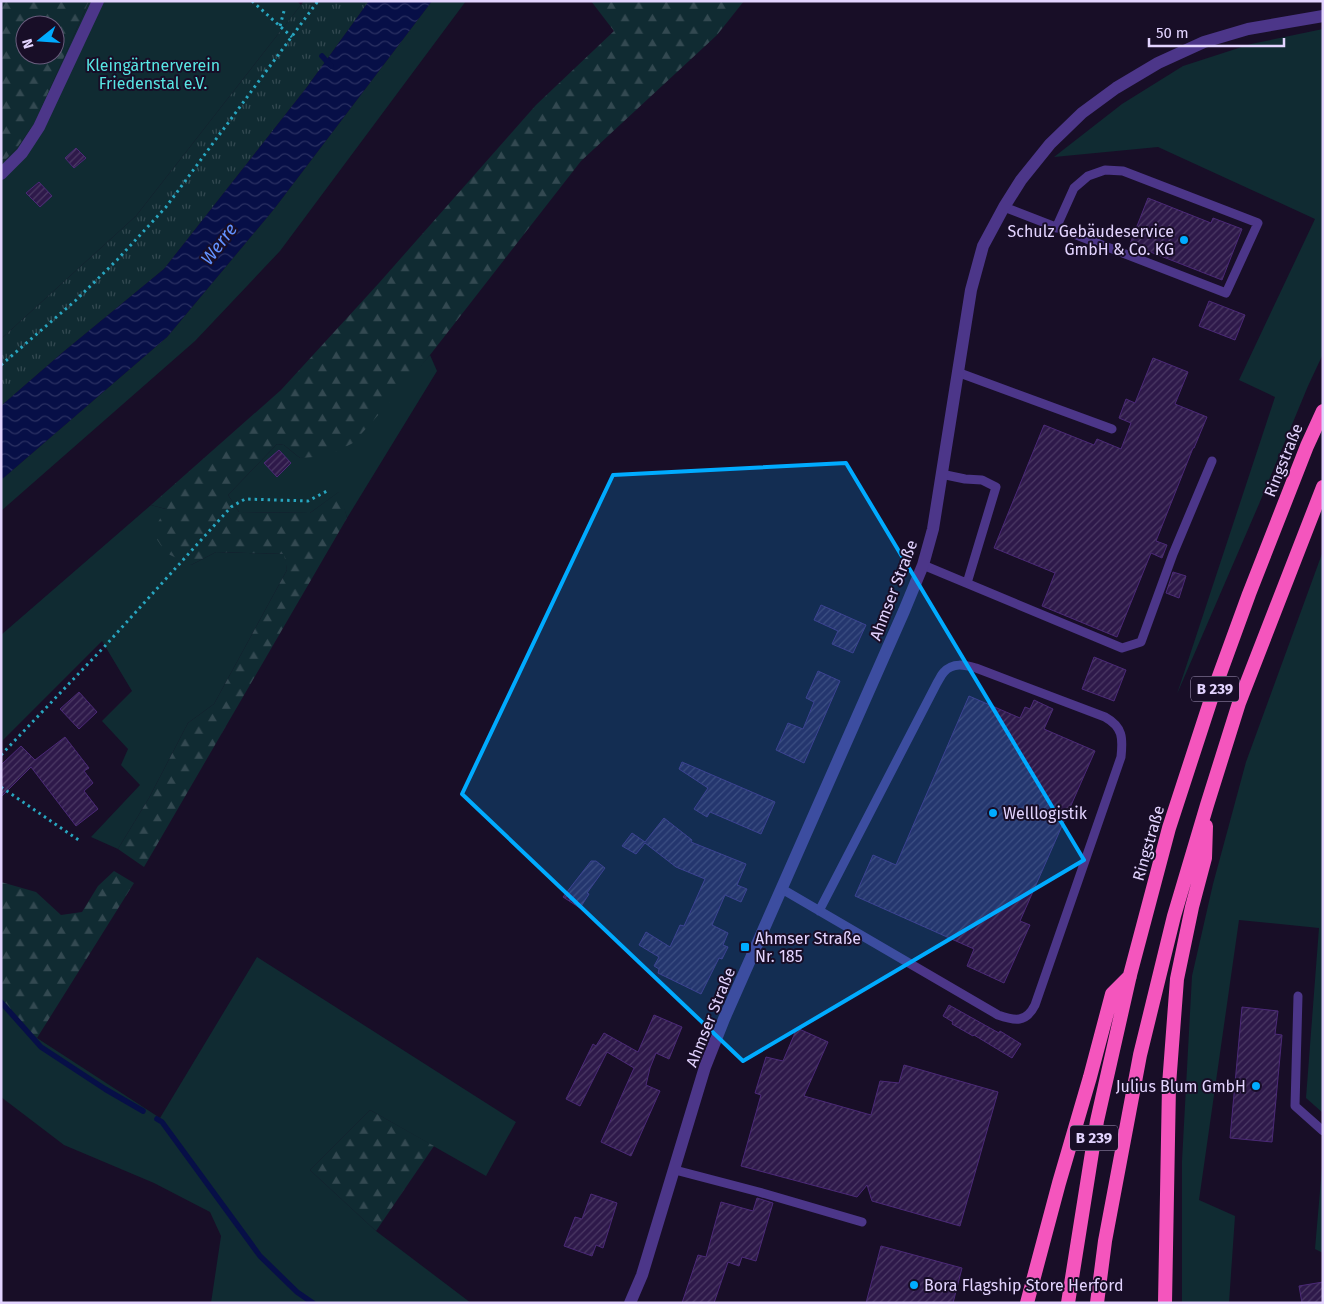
<svg xmlns="http://www.w3.org/2000/svg" width="1324" height="1304" font-family="'Fira Sans',sans-serif">
	<style>
		.green { fill: #102b32 }
		.forest { fill: url(#forest-firs); fill-rule: evenodd }
		.park { fill: url(#park-tufts) }
		.water { fill: url(#water-waves) }
		.lines { fill: none; stroke-linecap: round; stroke-linejoin: round }
		.stream { stroke: #070f47; stroke-width: 5.5 }
		.building { fill: url(#building-hatch); stroke: #4b2977 }
		.path { stroke: #28a6c0; stroke-width: 3; stroke-dasharray: 2.5 4; stroke-linecap: butt }
		.service { stroke: #4c3689; stroke-width: 9 }
		.minor { stroke: #4c3689; stroke-width: 12 }
		.trunk { stroke: #f455bd; stroke-width: 14 }
		.marked { fill: #00abff; fill-opacity: 0.2; stroke: #00abff; stroke-width: 4; stroke-linejoin: round }
		.poi-dot { fill: #00abff; stroke: #180e27; stroke-width: 2 }
		.labels { text-anchor: middle; stroke-width: 4; stroke-linejoin: round; paint-order: stroke }
		.shield { fill: #180e27; stroke: #a699be; stroke-width: 1 }
		.shield-label { font-size: 15px; font-weight: bold; fill: #e3d4ff }
		.park-label { font-size: 16px; fill: #58e7e4; stroke: #180e27 }
		.poi-label { font-size: 16px; fill: #e3d4ff; stroke: #180e27; text-anchor: start }
		.street-label { font-size: 16px; fill: #e3d4ff; stroke: #180e27 }
		.water-label { font-size: 18px; font-style: italic; fill: #6292ff; stroke: #180e27 }
	</style>
	<defs>
		<pattern id="forest-firs" width="22" height="20" patternUnits="userSpaceOnUse" patternTransform="scale(1.25)"><rect width="22" height="20" fill="#102b32"/><path d="M5 1l3.5 6h-7zM16 11l3.5 6h-7z" fill="#334951"/></pattern>
		<pattern id="park-tufts" width="24" height="20" patternUnits="userSpaceOnUse" patternTransform="scale(1.25)"><rect width="24" height="20" fill="#102b32"/><path d="M3 7l-1-3M5 7V3M7 7l1-3M15 17l-1-3M17 17v-4M19 17l1-3" fill="none" stroke="#334951"/></pattern>
		<pattern id="water-waves" width="16" height="10" patternUnits="userSpaceOnUse" patternTransform="scale(1.25)"><rect width="16" height="10" fill="#070f47"/><path d="M0 5q4-4 8 0t8 0" fill="none" stroke="#2b3163"/></pattern>
		<pattern id="building-hatch" width="6" height="6" patternUnits="userSpaceOnUse" patternTransform="scale(1.25)"><rect width="6" height="6" fill="#2e194a"/><path d="M-1 1l2-2M0 6l6-6M5 7l2-2" fill="none" stroke="#4c3a65"/></pattern>
	</defs>
	<rect width="100%" height="100%" fill="#180e27"/>
	<path class="green" d="M 89,1 L 297,1 L 301,5 L 136,216 L 1,339 L 1,164 L 16,149 L 34,124 Z
		M 432,1 L 466,1 L 280,251 L 195,341 L 1,511 L 1,480 L 167,337 L 274,209 Z
		M 1323,29 L 1323,354 L 1308,386 L 1259,504 L 1177,694 L 1275,397 L 1239,380 L 1315,219 L 1158,147 L 1054,157 L 1122,104 L 1183,66 L 1251,44 Z
		M 430,355 L 437,371 L 347,518 L 339,492 L 310,513 L 239,512 L 228,495 L 277,444 L 284,445 L 300,458 L 352,443 Z
		M 151,505 L 166,509 L 191,565 L 216,552 L 285,554 L 287,570 L 214,704 L 188,723 L 149,798 L 118,849 L 91,837 L 140,785 L 121,765 L 128,749 L 102,721 L 132,691 L 102,641 L 1,742 L 1,635 Z
		M 1323,551 L 1323,1113 L 1306,1098 L 1319,928 L 1239,920 L 1199,1200 L 1235,1216 L 1229,1303 L 1182,1303 L 1182,1161 L 1192,976 L 1213,884 L 1246,762 Z
		M 257,957 L 516,1122 L 486,1176 L 370,1110 L 310,1170 L 376,1231 L 471,1303 L 211,1303 L 221,1236 L 210,1212 L 154,1183 L 64,1145 L 1,1097 L 1,1004 L 25,1028 L 37,1038 L 160,1118 Z
		M 1323,1156 L 1323,1253 L 1315,1249 Z"/>
	<path class="forest" d="M 1,1 L 89,1 L 34,124 L 16,149 L 1,164 ZM 25,25 L 55,25 L 55,55 L 25,55 Z
		M 591,1 L 744,1 L 717,35 L 581,161 L 430,355 L 408,382 L 353,443 L 327,456 L 300,458 L 284,445 L 277,444 L 228,495 L 239,512 L 310,513 L 340,491 L 347,518 L 144,867 L 118,849 L 149,798 L 188,723 L 214,704 L 287,570 L 284,554 L 216,552 L 191,565 L 166,553 L 152,532 L 166,509 L 151,505 L 281,390 L 379,283 L 536,105 L 614,31 Z
		M 114,871 L 134,883 L 37,1038 L 25,1028 L 1,1004 L 1,882 L 36,892 L 61,915 L 82,912 L 98,886 Z
		M 370,1110 L 434,1146 L 376,1231 L 310,1170 Z"/>
	<path class="park" d="M 304,1 L 369,1 L 307,87 L 164,269 L 62,353 L 1,406 L 1,339 L 136,216 Z"/>
	<path class="water" d="M 369,1 L 432,1 L 274,209 L 167,337 L 1,480 L 1,406 L 62,353 L 164,269 L 307,87 Z"/>
	<g class="lines">
		<path class="stream" d="M 322,56 L 331,66
			M 1,1002 L 41,1047 L 105,1089 L 143,1111
			M 157,1119 L 162,1122 L 260,1256 L 297,1292 L 313,1303"/>
	</g>
	<path class="building" d="M 76,148 L 86,158 L 74,168 L 65,158 Z
		M 39,182 L 52,196 L 40,207 L 26,193 Z
		M 1148,198 L 1211,223 L 1213,218 L 1242,229 L 1222,280 L 1130,244 Z
		M 1209,301 L 1245,315 L 1235,340 L 1199,326 Z
		M 1153,358 L 1188,372 L 1175,404 L 1207,417 L 1194,448 L 1193,448 L 1156,541 L 1167,545 L 1162,558 L 1151,553 L 1117,637 L 1042,606 L 1055,573 L 994,548 L 1044,425 L 1094,445 L 1097,439 L 1121,449 L 1131,423 L 1119,418 L 1126,399 L 1135,403 Z
		M 279,450 L 291,463 L 277,477 L 264,463 Z
		M 1173,572 L 1186,576 L 1179,598 L 1166,593 Z
		M 821,605 L 866,625 L 853,653 L 832,644 L 838,631 L 814,620 Z
		M 1094,657 L 1126,670 L 1114,701 L 1082,689 Z
		M 818,671 L 840,681 L 804,763 L 776,750 L 788,723 L 803,729 L 814,702 L 806,698 Z
		M 79,692 L 97,712 L 79,729 L 60,709 Z
		M 969,696 L 1020,718 L 1025,707 L 1030,709 L 1034,700 L 1053,709 L 1044,729 L 1095,751 L 1020,921 L 1030,925 L 1004,983 L 967,966 L 974,949 L 855,896 L 873,855 L 896,865 Z
		M 65,737 L 89,768 L 84,771 L 93,783 L 84,791 L 98,809 L 76,826 L 31,767 L 1,797 L 1,765 L 21,746 L 35,760 Z
		M 682,762 L 775,802 L 761,834 L 710,812 L 707,817 L 694,809 L 708,788 L 679,769 Z
		M 664,818 L 692,840 L 691,842 L 746,864 L 737,885 L 747,889 L 741,902 L 725,895 L 712,925 L 728,933 L 723,945 L 728,947 L 722,959 L 719,958 L 701,994 L 658,973 L 659,969 L 654,966 L 659,957 L 639,945 L 646,932 L 670,947 L 680,925 L 684,926 L 705,879 L 676,867 L 645,843 L 636,854 L 622,846 L 632,833 L 645,842 Z
		M 591,861 L 596,861 L 605,868 L 587,893 L 589,894 L 580,908 L 563,897 Z
		M 949,1005 L 999,1033 L 1000,1031 L 1021,1044 L 1012,1058 L 974,1035 L 973,1036 L 952,1024 L 953,1022 L 943,1016 Z
		M 1242,1007 L 1278,1011 L 1275,1034 L 1282,1035 L 1272,1142 L 1230,1138 Z
		M 654,1015 L 682,1027 L 669,1059 L 656,1053 L 650,1068 L 646,1085 L 660,1091 L 631,1156 L 601,1142 L 634,1068 L 607,1052 L 580,1106 L 566,1099 L 593,1044 L 596,1046 L 604,1033 L 638,1052 Z
		M 797,1028 L 828,1042 L 804,1096 L 871,1115 L 880,1081 L 899,1083 L 904,1065 L 998,1092 L 960,1226 L 872,1201 L 867,1185 L 857,1197 L 741,1166 L 761,1095 L 755,1093 L 766,1057 L 783,1061 Z
		M 591,1194 L 617,1203 L 603,1248 L 596,1245 L 592,1256 L 564,1246 L 575,1217 L 582,1219 Z
		M 757,1198 L 773,1203 L 756,1261 L 742,1257 L 739,1266 L 728,1262 L 714,1303 L 682,1303 L 698,1255 L 706,1257 L 721,1202 L 753,1211 Z
		M 881,1246 L 962,1268 L 953,1303 L 866,1303 Z
		M 1323,1282 L 1323,1303 L 1302,1303 L 1299,1286 Z"/>
	<g class="lines">
		<path class="path" d="M 252,1 L 292,37
			M 280,26 L 284,11
			M 1,365 L 75,301 L 117,260 L 166,207 L 318,1
			M 1,755 L 105,646 L 231,507 L 245,499 L 308,501 L 329,490
			M 1,787 L 80,841"/>
		<path class="service" d="M 1004,207 L 1226,293 L 1258,223 L 1123,171 L 1105,170 L 1088,176 L 1074,188 L 1056,228
			M 957,372 L 1112,429
			M 941,474 L 965,479 L 982,480 L 996,487 L 967,583
			M 923,565 L 1122,648 L 1141,642 L 1173,554 L 1212,461
			M 782,889 L 998,1015 C 1015,1021 1026,1023 1035,1005 L 1121,757 C 1123,738 1123,727 1105,717 L 976,668 C 965,665 953,662 944,672 C 941,675 939,680 937,683 L 819,911
			M 1298,996 L 1295,1106 L 1323,1131
			M 675,1170 L 759,1192 L 862,1222"/>
		<path class="minor" d="M 1,174 L 22,153 L 39,127 L 98,1
			M 630,1303 L 642,1275 L 705,1067 L 724,1019 L 904,611 L 923,565 L 933,529 L 971,290 L 983,246 L 1004,207 L 1021,180 L 1050,144 L 1082,113 L 1116,88 L 1158,63 L 1204,42 L 1248,29 L 1323,16"/>
		<path class="trunk" d="M 1027,1303 L 1059,1183 L 1090,1077 L 1112,994 L 1130,976
			M 1068,1303 L 1097,1121 L 1130,975 L 1169,828 L 1214,690 L 1249,594 L 1307,446 L 1323,411
			M 1097,1303 L 1105,1241 L 1140,1055 L 1174,916 L 1207,805 L 1239,703 L 1323,487
			M 1165,1303 L 1169,1085 L 1177,979 L 1192,907 L 1205,858 L 1206,826"/>
	</g>
	<path class="marked" d="M 846,463 L 1084,860 L 743,1061 L 462,794 L 613,475 Z"/>
	<g class="poi-dot">
		<circle cx="1184" cy="240" r="5"/>
		<circle cx="993" cy="813" r="5"/>
		<rect x="740" y="942" width="10" height="10" rx="2.5"/>
		<circle cx="1256" cy="1086" r="5"/>
		<circle cx="914" cy="1285" r="5"/>
	</g>
	<g class="labels">
		<g class="shield">
			<rect x="1191" y="676.5" width="48" height="25" rx="4"/>
			<rect x="1070" y="1125.5" width="48" height="25" rx="4"/>
		</g>
		<g class="shield-label">
			<text x="1215" y="694">B 239</text>
			<text x="1094" y="1143">B 239</text>
		</g>
		<g class="park-label">
			<text x="153" y="71">Kleingärtnerverein<tspan x="153" dy="18">Friedenstal e.V.</tspan></text>
		</g>
		<g class="poi-label">
			<text x="1174" y="237" text-anchor="end">Schulz Gebäudeservice<tspan x="1174" dy="18">GmbH &amp; Co. KG</tspan></text>
			<text x="1003" y="819">Welllogistik</text>
			<text x="755" y="944">Ahmser Straße<tspan x="755" dy="18">Nr. 185</tspan></text>
			<text x="1246" y="1092" text-anchor="end">Julius Blum GmbH</text>
			<text x="924" y="1291">Bora Flagship Store Herford</text>
		</g>
		<g class="street-label">
			<text transform="translate(1283 460) rotate(-68)" y="6">Ringstraße</text>
			<text transform="translate(893 590) rotate(-69)" y="6">Ahmser Straße</text>
			<text transform="translate(1148 843) rotate(-74)" y="6">Ringstraße</text>
			<text transform="translate(710 1017) rotate(-68)" y="6">Ahmser Straße</text>
		</g>
		<g class="water-label">
			<text transform="translate(219 244) rotate(-53)" y="6">Werre</text>
		</g>
	</g>
	<rect width="1324" height="1304" fill="none" stroke="#e3d4ff" stroke-width="5"/>
	<g transform="translate(40 40) rotate(253)"><circle r="24" fill="#180e27" stroke="#695d7d"/>
	<path d="M0-4L9 19L0 12L-9 19Z" fill="#00abff"/>
	<text y="-8" font-size="14" font-weight="bold" text-anchor="middle" fill="#e3d4ff">N</text>
	</g>
	<path d="M1149 38v8h135v-8" fill="none" stroke="#e3d4ff" stroke-width="2.5"/>
	<text x="1156" y="38" font-size="15" fill="#e3d4ff" stroke="#180e27" stroke-width="4" paint-order="stroke">50 m</text>
</svg>
